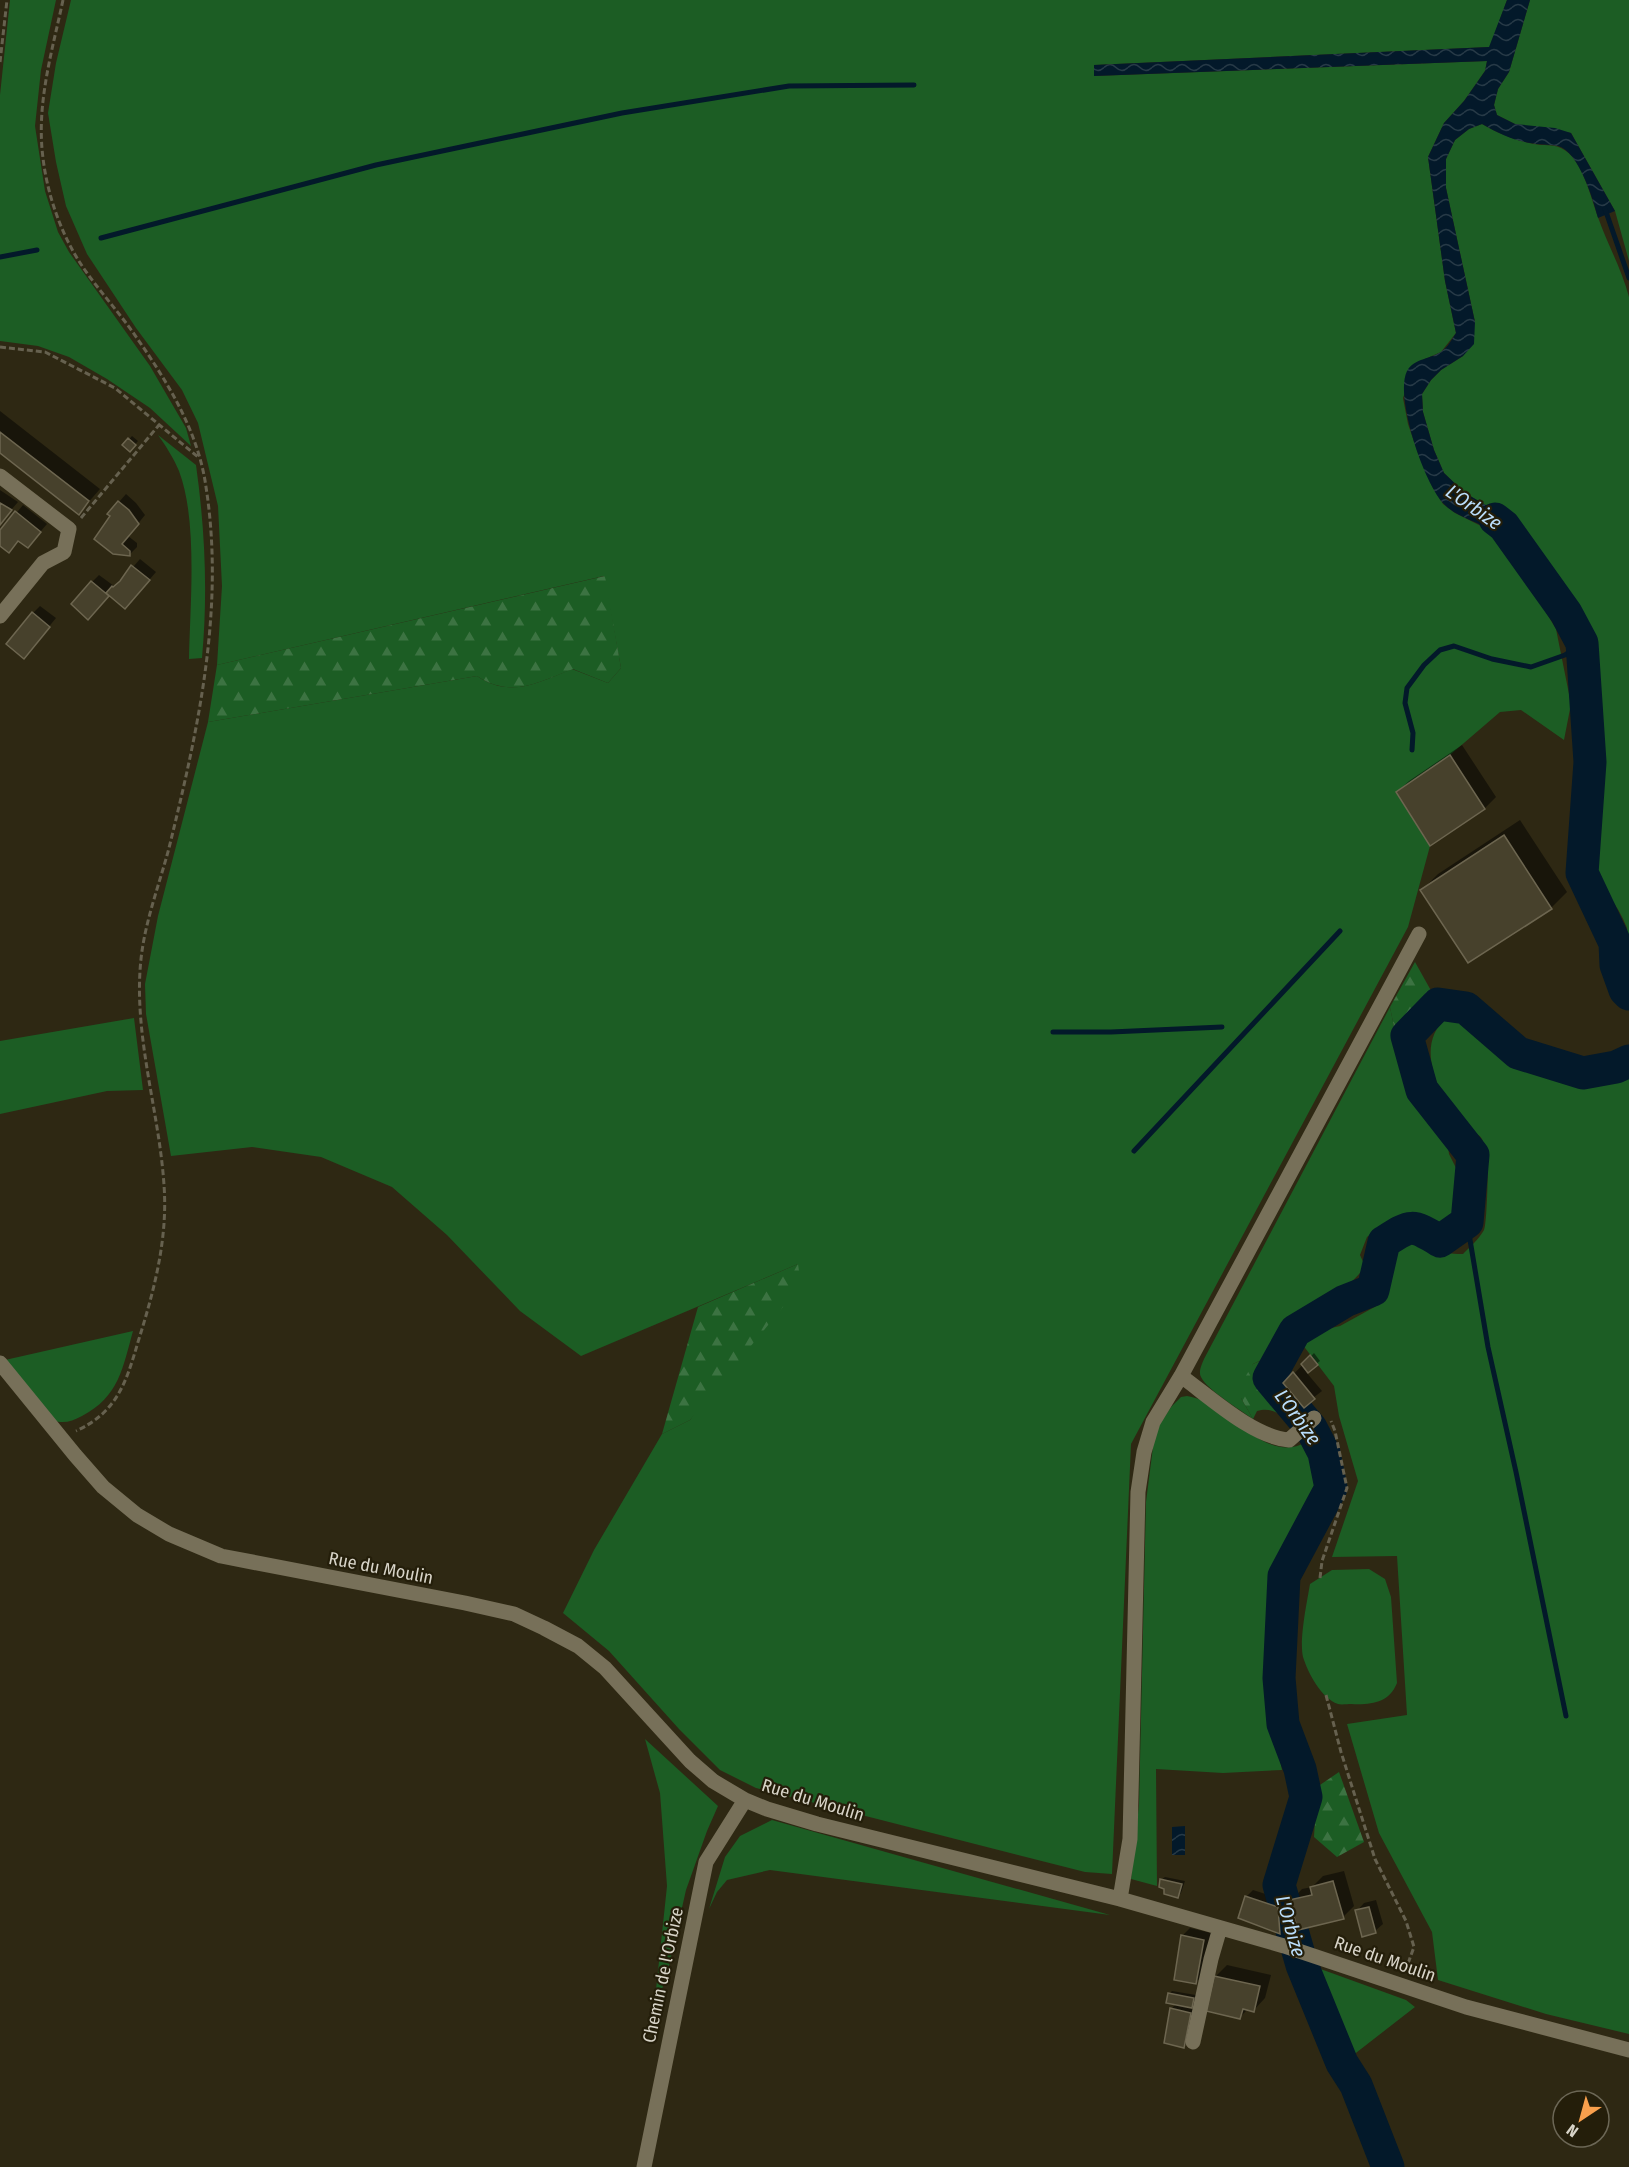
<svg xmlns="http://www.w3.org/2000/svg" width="1629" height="2167" font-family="'Fira Sans Condensed',sans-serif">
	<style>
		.grass { fill: #1c5d24 }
		.forest { fill: url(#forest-firs) }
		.water { fill: url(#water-waves) }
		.shadow { fill: #0007 }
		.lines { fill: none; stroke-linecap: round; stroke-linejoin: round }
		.stream { stroke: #03192a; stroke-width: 5 }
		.river { stroke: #03192a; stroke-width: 33 }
		.building { fill: #47412c; stroke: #6d6650; stroke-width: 1.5 }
		.path { stroke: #66614f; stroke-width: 3; stroke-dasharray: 6 3; stroke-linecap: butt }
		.minor { stroke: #777059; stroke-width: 15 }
		.labels { text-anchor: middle; stroke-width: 4.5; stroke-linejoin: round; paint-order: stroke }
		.street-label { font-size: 18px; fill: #d8d4c8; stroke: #241e0a }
		.water-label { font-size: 20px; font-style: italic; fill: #badefc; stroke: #241e0a }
	</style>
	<defs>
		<pattern id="forest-firs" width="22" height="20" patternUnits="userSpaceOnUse" patternTransform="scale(1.5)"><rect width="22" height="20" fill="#1c5d24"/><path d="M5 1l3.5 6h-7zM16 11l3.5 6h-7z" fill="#3c7342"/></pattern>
		<pattern id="water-waves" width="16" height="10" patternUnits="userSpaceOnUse" patternTransform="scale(1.5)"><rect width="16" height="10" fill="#03192a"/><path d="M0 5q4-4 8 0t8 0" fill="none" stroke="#273a47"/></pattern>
	</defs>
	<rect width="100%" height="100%" fill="#2e2813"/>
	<path class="grass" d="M 10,0 L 56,0 L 41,70 L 35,126 L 45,191 L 58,232 L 69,252 L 150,366 L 186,428 L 191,446 L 150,408 L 107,379 L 69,357 L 38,346 L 0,341 L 0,95 Z
		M 71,0 L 1507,0 L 1490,47 L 1094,65 L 1095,76 L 1487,61 L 1485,71 L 1464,101 L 1444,123 L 1428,157 L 1445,281 L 1456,333 L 1441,352 L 1416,363 L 1403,398 L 1408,424 L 1419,456 L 1433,488 L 1443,504 L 1455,513 L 1495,533 L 1513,557 L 1556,629 L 1571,704 L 1564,740 L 1521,710 L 1500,712 L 1450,755 L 1396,792 L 1430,846 L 1408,927 L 1131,1444 L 1112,1874 L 1085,1872 L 756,1788 L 720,1770 L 679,1729 L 609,1651 L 563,1613 L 594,1550 L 662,1434 L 690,1420 L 798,1264 L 581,1356 L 520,1311 L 447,1235 L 392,1187 L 321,1157 L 252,1147 L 171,1156 L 146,1014 L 145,984 L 158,916 L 208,722 L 477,676 C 511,699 539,682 572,669 L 608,683 L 621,668 L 604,576 L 217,665 L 222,586 L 218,506 L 198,423 L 182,390 L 136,328 L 87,254 L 66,206 L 56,162 L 48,113 L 56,63 Z
		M 1530,0 L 1629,0 L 1629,261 L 1615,211 L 1571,133 L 1515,124 L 1497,115 L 1494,105 L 1498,89 L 1509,72 Z
		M 1482,124 C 1497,133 1517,141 1534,144 C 1543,146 1553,144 1561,148 C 1583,158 1591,199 1599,220 C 1608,245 1622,270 1629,297 L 1629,976 C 1625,960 1629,942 1627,928 C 1618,903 1598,885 1589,861 L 1593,732 L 1588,631 L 1555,577 L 1513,521 L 1465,493 L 1444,473 L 1434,450 L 1423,412 L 1422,394 L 1431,380 L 1441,370 L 1463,356 L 1475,322 L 1446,188 L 1446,159 L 1455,140 L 1469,129 Z
		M 158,435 L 196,465 C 205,529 208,593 202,658 L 189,659 C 190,605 198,521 179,471 C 174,459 166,446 158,435 Z
		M 1390,1007 L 1406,1086 L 1446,1131 L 1449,1154 L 1457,1170 L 1459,1197 L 1455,1220 L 1444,1231 L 1407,1216 L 1392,1218 L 1367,1237 L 1360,1255 L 1365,1266 C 1350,1291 1305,1311 1283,1336 C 1271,1350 1272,1356 1253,1364 L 1241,1398 L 1253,1419 C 1241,1410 1207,1390 1201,1377 C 1198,1372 1202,1364 1204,1359 Z
		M 1448,1017 L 1467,1018 L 1515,1060 L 1569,1078 L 1622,1082 L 1629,1078 L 1629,2034 L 1546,2014 L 1438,1980 L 1432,1932 L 1379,1833 L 1347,1724 L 1407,1715 L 1397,1556 L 1332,1557 L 1358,1481 L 1339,1416 L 1334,1386 L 1296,1336 L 1340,1326 L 1380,1304 C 1387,1278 1390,1236 1428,1244 C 1434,1246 1439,1250 1445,1252 C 1451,1254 1457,1254 1463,1254 C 1470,1247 1479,1239 1484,1230 C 1487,1223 1488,1171 1488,1161 C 1487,1155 1484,1145 1482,1139 C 1478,1132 1466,1129 1461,1122 C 1438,1096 1413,1043 1448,1017 Z
		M 134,1018 L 143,1090 L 107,1091 L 0,1114 L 0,1041 Z
		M 133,1331 C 123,1367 119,1397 82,1416 C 71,1422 63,1424 51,1420 L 5,1360 Z
		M 1187,1396 C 1192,1397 1197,1398 1201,1400 C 1233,1413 1269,1464 1306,1442 L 1317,1459 L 1318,1488 L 1275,1571 L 1270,1667 L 1271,1713 L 1282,1770 L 1223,1773 L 1156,1769 L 1157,1886 L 1131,1879 L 1139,1805 L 1146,1502 L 1154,1439 L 1158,1427 L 1171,1407 L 1181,1397 Z
		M 1332,1570 L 1369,1569 L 1385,1579 L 1391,1597 L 1397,1683 C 1389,1703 1371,1705 1351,1704 C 1348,1704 1341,1705 1338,1704 C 1321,1698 1308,1673 1303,1657 C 1299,1640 1307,1602 1310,1584 Z
		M 645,1739 L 718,1806 L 707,1831 L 686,1890 L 668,1970 L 653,2018 L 667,1886 L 660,1793 Z
		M 772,1820 L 1110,1915 L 770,1870 L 727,1880 L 717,1892 L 709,1909 L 725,1857 L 740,1836 Z
		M 1315,1967 L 1406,2000 L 1415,2007 L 1352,2056 Z"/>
	<path class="forest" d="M 605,576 L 621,668 L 608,683 L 573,669 C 538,682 512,699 477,676 L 208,722 L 217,665 Z
		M 1415,962 L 1434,996 L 1405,1023 L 1396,1037 L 1390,1007 Z
		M 798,1264 L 801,1285 L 690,1420 L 662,1434 L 698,1307 Z
		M 1267,1358 L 1261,1375 L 1288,1411 L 1284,1417 C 1275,1411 1268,1408 1257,1411 L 1253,1419 L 1241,1398 L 1241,1384 L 1253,1364 Z
		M 1339,1772 L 1364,1842 L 1337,1857 L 1314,1837 L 1317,1787 Z"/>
	<path class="water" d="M 1507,0 L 1530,0 L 1509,72 L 1498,89 L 1494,105 L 1497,115 L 1515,124 L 1555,128 L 1571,133 L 1615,211 L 1598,218 C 1593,199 1579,152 1558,146 C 1549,144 1539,145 1530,143 C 1512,140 1498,133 1482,124 L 1469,129 L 1455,140 L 1446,159 L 1446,188 L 1475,322 L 1474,344 L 1463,356 L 1441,370 L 1431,380 L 1422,394 L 1423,412 L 1434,450 L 1444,473 L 1465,493 L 1513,521 L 1534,549 L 1513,557 C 1507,549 1501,537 1493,532 C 1478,521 1458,518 1445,505 C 1425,487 1394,396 1407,371 C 1414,358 1432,359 1442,351 C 1448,347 1452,339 1456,333 L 1445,281 L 1428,157 L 1444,123 L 1464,101 L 1485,71 L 1487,61 L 1094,76 L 1094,65 L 1489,47 Z
		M 1185,1826 L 1185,1855 L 1172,1855 L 1172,1827 Z"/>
	<path class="shadow" d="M 0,411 L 100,489 L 79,513 L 0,451 Z
		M 132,436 L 138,441 L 130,450 L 124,445 Z
		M 0,490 L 18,502 L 0,523 Z
		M 126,494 L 136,503 L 145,515 L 128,536 L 137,543 L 137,547 L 130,554 L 114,553 L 119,502 Z
		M 23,505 L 47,524 L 28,546 L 19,540 L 9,551 L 0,544 L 0,533 Z
		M 140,559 L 156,572 L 132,600 L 109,594 L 96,610 L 92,582 L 99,575 L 114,586 L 120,580 L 121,581 Z
		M 40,606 L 56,618 L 24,657 L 33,613 Z
		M 1462,745 L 1496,797 L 1485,808 L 1430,844 L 1397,792 L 1409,781 Z
		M 1520,820 L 1567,892 L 1551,908 L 1468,961 L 1422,890 L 1438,874 Z
		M 1314,1353 L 1320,1361 L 1306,1372 L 1322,1391 L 1304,1405 L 1285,1383 Z
		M 1344,1871 L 1354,1906 L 1343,1917 L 1291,1901 L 1302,1889 L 1312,1887 L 1323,1876 Z
		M 1165,1877 L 1185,1881 L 1181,1893 L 1178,1896 L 1161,1880 Z
		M 1253,1890 L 1285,1900 L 1287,1925 L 1279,1932 L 1246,1897 Z
		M 1376,1900 L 1383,1924 L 1375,1931 L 1357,1911 L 1364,1903 Z
		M 1190,1928 L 1211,1933 L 1203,1975 L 1196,1982 L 1176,1978 L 1183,1935 Z
		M 1227,1965 L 1271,1975 L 1265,1998 L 1254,2010 L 1248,2009 L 1240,2017 L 1216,1976 Z
		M 1172,1991 L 1196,1995 L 1191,2039 L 1184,2046 L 1171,2009 L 1176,2004 L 1169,1994 Z"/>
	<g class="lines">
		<path class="stream" d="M 1605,209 L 1629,278
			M 101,238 L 376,165 L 622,113 L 789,86 L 914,85
			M 0,257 L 37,250
			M 1412,750 L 1413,733 L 1405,703 L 1407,688 L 1424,665 L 1440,650 L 1454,646 L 1492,659 L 1531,667 L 1565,655 L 1582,643
			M 1053,1032 L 1111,1032 L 1222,1027
			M 1134,1151 L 1340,931
			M 1467,1222 L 1488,1347 L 1516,1472 L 1566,1716"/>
		<path class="river" d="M 1495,519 L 1504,526 L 1566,613 L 1582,643 L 1590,762 L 1582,873 L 1615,943 L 1616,965 L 1625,990 L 1629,994
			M 1388,2167 L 1356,2085 L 1342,2063 L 1302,1965 L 1279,1885 L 1306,1797 L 1300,1769 L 1283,1724 L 1279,1678 L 1284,1576 L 1331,1488 L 1324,1453 L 1311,1428 L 1269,1378 L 1295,1331 L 1345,1301 L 1373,1290 L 1384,1242 C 1412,1224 1411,1224 1440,1241 L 1467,1222 L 1473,1155 L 1422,1090 L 1407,1036 L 1438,1004 L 1466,1008 L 1518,1053 L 1583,1073 L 1616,1067 L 1629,1061"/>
	</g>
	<path class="building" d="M 0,432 L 89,501 L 79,515 L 0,453 Z
		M 128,438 L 136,445 L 130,452 L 122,445 Z
		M 118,501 L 129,510 L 139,524 L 122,544 L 130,551 L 130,556 L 113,554 L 94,539 L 110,516 L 107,514 Z
		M 0,503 L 12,510 L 0,525 Z
		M 15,511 L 41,532 L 28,548 L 18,541 L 9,553 L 0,546 L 0,530 Z
		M 131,565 L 150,580 L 125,609 L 106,593 L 112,586 L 113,587 L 120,581 Z
		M 91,581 L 109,596 L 88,620 L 71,604 Z
		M 32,612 L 50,627 L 24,659 L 6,644 Z
		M 1450,755 L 1485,809 L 1430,846 L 1396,792 Z
		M 1504,835 L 1552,909 L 1468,963 L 1420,890 Z
		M 1310,1355 L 1318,1365 L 1308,1373 L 1301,1364 Z
		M 1293,1372 L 1315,1399 L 1304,1408 L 1283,1383 Z
		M 1160,1879 L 1182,1884 L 1178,1898 L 1164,1894 L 1164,1889 L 1159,1887 Z
		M 1333,1881 L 1344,1919 L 1298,1930 L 1289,1900 L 1312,1895 L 1310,1887 Z
		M 1245,1896 L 1278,1907 L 1280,1934 L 1238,1918 Z
		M 1369,1907 L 1376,1933 L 1362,1937 L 1355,1910 Z
		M 1181,1935 L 1204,1940 L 1196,1984 L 1174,1980 Z
		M 1214,1976 L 1260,1986 L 1254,2012 L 1243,2009 L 1240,2019 L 1206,2011 Z
		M 1168,1993 L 1194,1998 L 1192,2008 L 1166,2003 Z
		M 1170,2008 L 1191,2013 L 1184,2048 L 1164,2043 Z"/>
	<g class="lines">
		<path class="path" d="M 63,0 C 52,52 36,104 43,158 C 47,192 59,228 77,258 C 93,284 114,306 132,331 C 165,378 198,429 206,487 C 225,609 198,730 169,848 C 160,882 147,916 142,951 C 131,1029 159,1108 164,1185 C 168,1239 154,1291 138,1342 C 126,1383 117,1412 76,1431
			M 0,62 L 7,0
			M 0,347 L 45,352 L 115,388 L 198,457
			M 81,518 L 159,425
			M 1320,1578 L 1322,1561 L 1347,1488 L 1335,1431 L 1331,1421
			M 1326,1695 L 1341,1752 L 1375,1859 L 1406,1921 L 1414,1947 L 1406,1969"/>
		<path class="minor" d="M 0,476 L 69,529 L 64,552 L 43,563 L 0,616
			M 0,1363 L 75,1455 L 103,1487 L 137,1515 L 169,1534 L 221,1556 L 465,1603 L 514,1614 L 544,1628 L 578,1646 L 605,1668 L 690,1761 L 713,1781 L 745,1800 L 767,1809 L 817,1824 L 1120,1899 L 1284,1946 L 1466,2007 L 1629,2050
			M 1181,1376 C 1210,1397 1253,1437 1289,1440 L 1314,1418
			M 1120,1899 L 1130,1839 L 1138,1492 L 1144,1452 L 1153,1422 L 1181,1376 L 1419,934
			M 1193,2042 L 1211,1959 L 1220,1928
			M 644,2167 L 706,1862 L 745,1800"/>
	</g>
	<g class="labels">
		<g class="street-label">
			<text transform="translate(381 1568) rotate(11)" y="6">Rue du Moulin</text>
			<text transform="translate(813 1800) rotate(17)" y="6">Rue du Moulin</text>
			<text transform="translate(1385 1959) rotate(19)" y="6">Rue du Moulin</text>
			<text transform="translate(663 1975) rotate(-78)" y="6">Chemin de l'Orbize</text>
		</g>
		<g class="water-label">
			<text transform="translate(1474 507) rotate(35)" y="7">L'Orbize</text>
			<text transform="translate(1298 1417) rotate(54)" y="7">L'Orbize</text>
			<text transform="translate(1291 1926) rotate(74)" y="7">L'Orbize</text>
		</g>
	</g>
	<g transform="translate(1581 2119) rotate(216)"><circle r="28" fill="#241e0a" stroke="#6c6756" stroke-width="1.5"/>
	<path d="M0-4.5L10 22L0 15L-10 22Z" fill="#f9a04d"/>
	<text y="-9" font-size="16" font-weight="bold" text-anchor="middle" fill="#d8d4c8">N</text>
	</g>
</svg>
